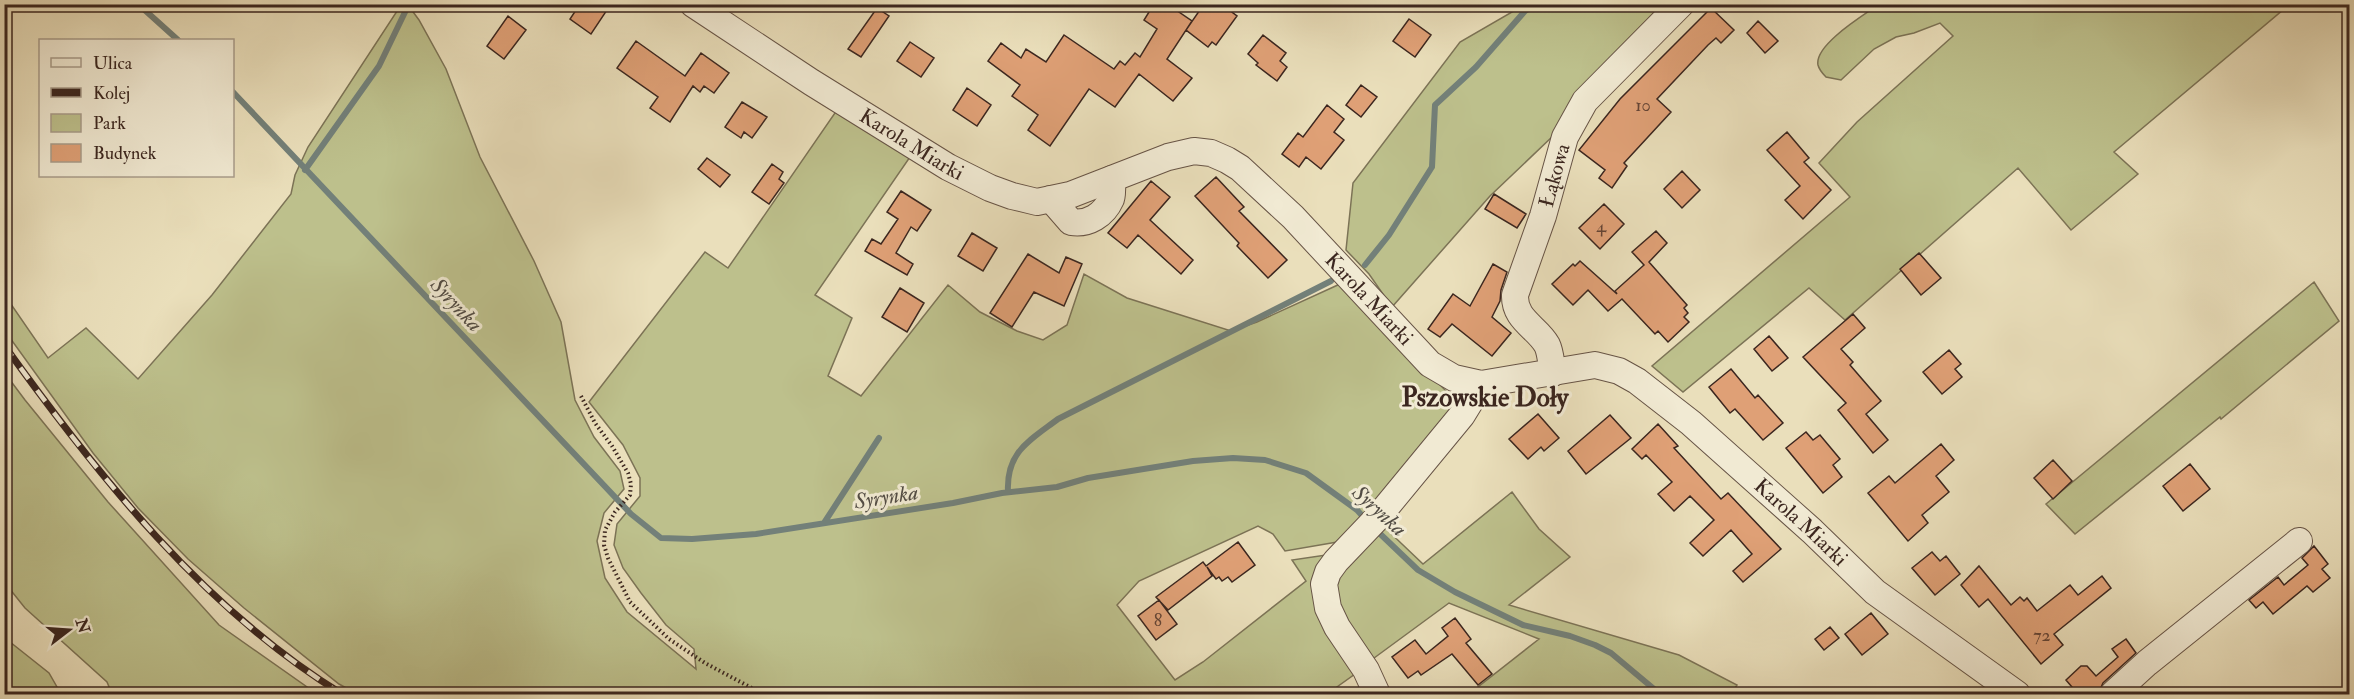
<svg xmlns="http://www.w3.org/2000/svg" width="2354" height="699" font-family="'IM FELL Double Pica',serif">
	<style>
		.green { fill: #bdc08c; stroke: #7c7356; stroke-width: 1.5 }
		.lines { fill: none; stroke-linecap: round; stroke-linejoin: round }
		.stream { stroke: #738079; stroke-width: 6 }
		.building { fill: #dfa076; stroke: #3b261f; stroke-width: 1.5 }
		.minor-casing { stroke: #675446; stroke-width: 28 }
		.path { stroke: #3b261f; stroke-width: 4; stroke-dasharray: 1.5 3; stroke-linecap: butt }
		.minor { stroke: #f1ead3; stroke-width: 26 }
		.rail-casing { stroke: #3b261f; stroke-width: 7 }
		.rail { stroke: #f1ead3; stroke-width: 4.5; stroke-dasharray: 14; stroke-linecap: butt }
		.labels { text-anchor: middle; stroke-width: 6; stroke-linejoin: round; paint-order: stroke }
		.number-label { font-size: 18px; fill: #644435 }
		.street-label { font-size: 21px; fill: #3b261f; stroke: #f1ead3 }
		.water-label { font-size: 22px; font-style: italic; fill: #524c44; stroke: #f1ead3 }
		.district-label { font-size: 27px; font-weight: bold; fill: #3b261f; stroke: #f1ead3 }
	</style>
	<rect width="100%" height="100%" fill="#eadfbb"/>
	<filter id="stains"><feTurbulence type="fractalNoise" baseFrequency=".00333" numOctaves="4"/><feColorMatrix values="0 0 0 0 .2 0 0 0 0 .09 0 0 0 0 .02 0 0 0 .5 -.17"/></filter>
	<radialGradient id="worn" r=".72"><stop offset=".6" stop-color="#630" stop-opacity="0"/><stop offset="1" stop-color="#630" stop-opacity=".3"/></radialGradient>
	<path class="green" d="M 401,5 L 408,5 L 419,20 L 446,69 L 480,157 L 534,261 L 561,322 L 575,400 L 594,437 L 620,471 L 624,489 L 604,513 L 597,541 L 605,578 L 627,612 L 696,669 L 694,649 L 666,625 L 641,593 L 623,568 L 614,545 L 617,524 L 640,496 L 640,478 L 623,445 L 589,402 L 705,252 L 728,268 L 837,110 L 910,157 L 815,295 L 852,318 L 828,376 L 861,396 L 948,285 L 980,312 L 1017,331 L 1043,340 L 1067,325 L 1084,274 L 1127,298 L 1231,331 L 1257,322 L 1340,284 L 1452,397 L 1452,416 L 1343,541 L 1285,551 L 1273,534 L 1258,526 L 1139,581 L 1117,605 L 1175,680 L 1203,662 L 1306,581 L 1292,560 L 1333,554 L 1315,577 L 1355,674 L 1327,694 L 357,694 L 339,684 L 244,608 L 188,559 L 138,508 L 93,453 L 5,331 L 4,294 L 48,358 L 86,328 L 138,379 L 212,295 L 291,194 L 295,175 L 308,147 Z
		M 1524,5 L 1674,5 L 1554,135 L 1490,196 L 1392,307 L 1369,274 L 1346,250 L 1353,183 L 1460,42 Z
		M 1878,5 L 2289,5 L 2114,152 L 2138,174 L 2071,230 L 2018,168 L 1845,320 L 1809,288 L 1683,392 L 1652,366 L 1850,197 L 1819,163 L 1857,122 L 1953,36 L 1940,23 L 1914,33 L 1896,37 L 1874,49 L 1841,80 L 1826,77 C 1823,74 1819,69 1818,65 C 1814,45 1864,15 1878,5 Z
		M 2314,282 L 2339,321 L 2221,419 L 2220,417 L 2075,534 L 2046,504 Z
		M 4,372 L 25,400 L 108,502 L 219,625 L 317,694 L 112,694 L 107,682 L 25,608 L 5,583 Z
		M 1512,492 L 1539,529 L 1570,557 L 1509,605 L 1679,655 L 1737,685 L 1731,694 L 1469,694 L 1539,639 L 1449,603 L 1370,661 L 1337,606 L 1337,575 L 1381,524 L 1423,564 Z
		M 5,638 L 49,673 L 61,694 L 5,694 Z"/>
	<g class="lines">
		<path class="stream" d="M 138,4 L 178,40
			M 232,91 L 631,514 L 661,538 L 692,539 L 756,534 L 953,503 L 1002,493 L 1057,487 L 1088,478 L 1193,461 L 1233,458 L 1265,460 L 1306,473 L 1357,510 L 1366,520
			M 305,170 L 379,66 L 407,8
			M 1365,265 L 1389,235 L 1432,167 L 1435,105 L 1476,67 L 1525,11 L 1536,4
			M 1008,492 C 1006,452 1029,441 1058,419 L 1331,281
			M 824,523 L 879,438
			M 1375,529 L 1418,570 L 1455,592 L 1523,625 L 1570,636 L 1595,645 L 1611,653 L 1660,694"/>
	</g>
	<path class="building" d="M 580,4 L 600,4 L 607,10 L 591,34 L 570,19 Z
		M 1154,4 L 1167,4 L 1192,21 L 1167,59 L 1192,78 L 1173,101 L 1139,74 L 1115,107 L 1089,89 L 1050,146 L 1028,130 L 1038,115 L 1012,96 L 1020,85 L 988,61 L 1001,43 L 1021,58 L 1026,49 L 1046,62 L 1064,35 L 1114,69 L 1120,61 L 1125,65 L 1135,53 L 1140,57 L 1157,29 L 1144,20 Z
		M 1204,4 L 1221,4 L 1237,16 L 1216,45 L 1212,42 L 1208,47 L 1186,30 Z
		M 877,8 L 889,16 L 861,57 L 848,49 Z
		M 1711,8 L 1734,30 L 1721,43 L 1716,38 L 1708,45 L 1657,99 L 1671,112 L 1624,163 L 1627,166 L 1612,188 L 1599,178 L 1605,170 L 1579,150 L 1620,99 Z
		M 508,16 L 526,30 L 504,59 L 487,46 Z
		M 1409,19 L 1431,35 L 1415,57 L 1393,41 Z
		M 1758,21 L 1778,41 L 1765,53 L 1747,33 Z
		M 1263,35 L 1286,53 L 1280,61 L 1287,67 L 1277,81 L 1256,65 L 1258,63 L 1248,54 Z
		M 636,41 L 685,76 L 701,53 L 729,73 L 714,93 L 704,86 L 700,92 L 693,86 L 670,122 L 650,108 L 658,97 L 617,68 Z
		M 910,42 L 934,58 L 921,77 L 897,61 Z
		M 1361,85 L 1377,97 L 1361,117 L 1346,105 Z
		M 967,88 L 991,105 L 977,126 L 953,110 Z
		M 742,102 L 767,117 L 752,138 L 744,132 L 741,138 L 725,127 Z
		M 1327,105 L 1344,119 L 1334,132 L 1344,140 L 1321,169 L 1306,157 L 1299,167 L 1282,154 L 1298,133 L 1303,137 Z
		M 1787,132 L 1809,158 L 1804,162 L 1831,190 L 1803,219 L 1785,200 L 1800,186 L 1767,150 Z
		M 707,158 L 730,175 L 720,187 L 698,169 Z
		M 772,164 L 783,172 L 779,179 L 784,183 L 769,204 L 752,192 Z
		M 1682,171 L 1700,190 L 1682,208 L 1664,189 Z
		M 1216,177 L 1244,207 L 1239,211 L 1287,260 L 1268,278 L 1237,246 L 1239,243 L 1195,196 Z
		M 1151,181 L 1170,197 L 1150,220 L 1193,260 L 1181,274 L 1138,235 L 1127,248 L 1108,233 Z
		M 901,191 L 931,210 L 917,231 L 911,227 L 896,253 L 913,264 L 907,275 L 865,251 L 872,239 L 881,244 L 898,219 L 887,212 Z
		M 1494,194 L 1526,214 L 1517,228 L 1485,209 Z
		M 1604,204 L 1624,224 L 1600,249 L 1579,228 Z
		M 1656,231 L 1667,243 L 1649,262 L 1687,305 L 1684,308 L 1688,313 L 1684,317 L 1689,322 L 1668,342 L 1658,331 L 1655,334 L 1622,299 L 1608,311 L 1588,290 L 1573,305 L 1552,284 L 1573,264 L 1575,266 L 1580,261 L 1617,294 L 1615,291 L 1644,265 L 1632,252 Z
		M 972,233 L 997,248 L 983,271 L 958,256 Z
		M 1919,253 L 1941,278 L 1921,295 L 1900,269 Z
		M 1028,254 L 1059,273 L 1066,257 L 1082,264 L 1064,306 L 1034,292 L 1012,327 L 990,313 Z
		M 1493,264 L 1507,272 L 1501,290 L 1500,301 L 1492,317 L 1511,333 L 1492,356 L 1452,324 L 1440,337 L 1428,329 L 1453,294 L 1470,306 Z
		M 900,288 L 924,303 L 907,332 L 882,317 Z
		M 1853,314 L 1865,328 L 1841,349 L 1853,362 L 1850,365 L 1881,401 L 1866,414 L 1888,440 L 1873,453 L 1838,410 L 1846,403 L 1803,357 Z
		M 1769,336 L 1788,358 L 1772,371 L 1754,349 Z
		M 1949,350 L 1961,364 L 1955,369 L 1962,377 L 1942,394 L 1923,372 Z
		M 1731,369 L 1755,398 L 1758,395 L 1783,423 L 1763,440 L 1735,409 L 1730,413 L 1709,387 Z
		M 1538,414 L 1559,438 L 1544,451 L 1541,447 L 1528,459 L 1509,439 Z
		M 1610,415 L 1631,438 L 1586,474 L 1568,451 Z
		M 1658,424 L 1678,446 L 1674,448 L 1721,499 L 1728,493 L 1781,549 L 1743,582 L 1733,571 L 1752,554 L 1731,530 L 1703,556 L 1690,543 L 1714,520 L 1690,496 L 1674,511 L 1658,494 L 1672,482 L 1646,455 L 1642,459 L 1632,449 Z
		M 1806,432 L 1813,440 L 1820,435 L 1840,459 L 1833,465 L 1842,477 L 1823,493 L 1786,448 Z
		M 1941,444 L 1954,460 L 1936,476 L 1949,492 L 1922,515 L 1928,523 L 1908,541 L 1868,493 L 1889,476 L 1895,483 Z
		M 2053,460 L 2072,481 L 2053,499 L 2034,478 Z
		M 2190,464 L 2210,489 L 2183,511 L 2163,486 Z
		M 1238,542 L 1255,565 L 1232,582 L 1228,577 L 1222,581 L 1219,577 L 1216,579 L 1207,567 L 1212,576 L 1168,610 L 1156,597 L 1203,562 L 1206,566 Z
		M 2314,546 L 2328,564 L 2322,569 L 2330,578 L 2313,592 L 2307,586 L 2273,614 L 2263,602 L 2256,608 L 2249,600 L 2278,577 L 2284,585 L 2308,565 L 2302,558 Z
		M 1932,552 L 1940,561 L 1946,556 L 1960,574 L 1935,595 L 1912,568 Z
		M 1979,566 L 2011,605 L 2020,597 L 2024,601 L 2027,598 L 2037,611 L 2070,585 L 2078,595 L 2102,576 L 2111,588 L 2054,634 L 2063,645 L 2041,664 L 1988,599 L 1979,607 L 1961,585 Z
		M 1159,600 L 1177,624 L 1156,640 L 1138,616 Z
		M 1871,613 L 1888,634 L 1862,655 L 1845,634 Z
		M 1455,618 L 1471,639 L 1466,643 L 1492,674 L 1478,685 L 1452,654 L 1421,675 L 1418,671 L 1408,678 L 1392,657 L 1415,640 L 1426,654 L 1448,636 L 1442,628 Z
		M 1830,627 L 1839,638 L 1824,650 L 1815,639 Z
		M 2126,639 L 2136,653 L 2103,683 L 2098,694 L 2078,694 L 2066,680 L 2081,666 L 2087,666 L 2096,676 L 2118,657 L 2112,649 Z"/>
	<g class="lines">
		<defs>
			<g id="minor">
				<path id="s1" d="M 693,4 L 811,82 L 948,167 L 990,188 L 1012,196 L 1037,202 L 1070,195 L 1168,157 L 1194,151 L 1211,153 L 1227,160 L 1240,168 L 1293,217 L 1430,364 L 1454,378 L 1481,384 L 1595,365 L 1619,371 L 1637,381 L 1691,423 L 1812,531 L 1875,592 L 2017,694"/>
				<path d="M 1051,199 L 1071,222 C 1088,225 1104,215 1111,199 C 1113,193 1112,185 1112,179"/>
				<path id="s2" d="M 1553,373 C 1551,365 1551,353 1547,345 C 1537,327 1514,320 1515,295 L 1543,216 L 1565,137 L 1585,101 L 1681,4"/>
				<path d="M 1377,694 L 1366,670 L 1337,627 L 1328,608 L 1324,584 L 1328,572 L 1336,561 L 1378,517 L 1462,415 L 1481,384"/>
				<path d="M 2113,694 L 2147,663 L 2299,541"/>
			</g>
		</defs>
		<use href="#minor" class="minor-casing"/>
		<path class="path" d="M 581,396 L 595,423 L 612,446 L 628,473 L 631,484 L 630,495 L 615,512 L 605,530 L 604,545 L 608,558 L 630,602 L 669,639 L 705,663 L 763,694"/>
		<use href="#minor" class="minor"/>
		<defs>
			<path id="rail" d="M 4,345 C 98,476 204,609 342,694"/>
		</defs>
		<use href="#rail" class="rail-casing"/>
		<use href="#rail" class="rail"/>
	</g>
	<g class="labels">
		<g class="number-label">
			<text x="1643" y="111">10</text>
			<text x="1601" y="232">4</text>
			<text x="1158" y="626">8</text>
			<text x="2042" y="641">72</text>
		</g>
		<g class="street-label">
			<text dy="7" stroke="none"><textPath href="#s1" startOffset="260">Karola Miarki</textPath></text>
			<text dy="7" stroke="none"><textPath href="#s2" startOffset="216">Łąkowa</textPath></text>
			<text dy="7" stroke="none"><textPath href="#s1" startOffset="798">Karola Miarki</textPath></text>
			<text dy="7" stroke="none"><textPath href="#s1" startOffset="1320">Karola Miarki</textPath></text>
		</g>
		<g class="water-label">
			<text transform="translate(457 304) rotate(47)" y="8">Syrynka</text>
			<text transform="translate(886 496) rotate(-9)" y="8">Syrynka</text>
			<text transform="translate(1380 510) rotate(42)" y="8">Syrynka</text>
		</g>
		<g class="district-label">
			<text x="1485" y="406">Pszowskie Doły</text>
		</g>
	</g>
	<rect width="2354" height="699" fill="none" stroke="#eadfbb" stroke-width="24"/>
	<rect x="6" y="6" width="2342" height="687" fill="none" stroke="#3b261f" stroke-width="3"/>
	<rect x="12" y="12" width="2330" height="675" fill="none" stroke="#3b261f" stroke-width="1.5"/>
	<rect x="39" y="39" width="195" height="138" fill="#f1ead3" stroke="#a89c8b" stroke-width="1.5"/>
	<rect x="51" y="58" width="30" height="9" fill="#f1ead3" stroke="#a89c8b" stroke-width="1.5"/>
	<text x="93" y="69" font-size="18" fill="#3b261f">Ulica</text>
	<rect x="51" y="88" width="30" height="9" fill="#3b261f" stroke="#a89c8b" stroke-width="1.5"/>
	<text x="93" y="99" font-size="18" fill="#3b261f">Kolej</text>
	<rect x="51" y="114" width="30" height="18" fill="#bdc08c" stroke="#a89c8b" stroke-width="1.5"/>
	<text x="93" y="129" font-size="18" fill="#3b261f">Park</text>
	<rect x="51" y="144" width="30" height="18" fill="#dfa076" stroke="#a89c8b" stroke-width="1.5"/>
	<text x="93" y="159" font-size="18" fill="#3b261f">Budynek</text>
	<g transform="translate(69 630) rotate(73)" stroke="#f1ead3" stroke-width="4.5" paint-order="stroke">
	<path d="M0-4.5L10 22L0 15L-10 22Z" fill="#3b261f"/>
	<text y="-9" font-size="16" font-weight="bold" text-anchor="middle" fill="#3b261f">N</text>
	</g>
	<rect width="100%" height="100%" filter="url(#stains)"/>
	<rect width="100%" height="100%" fill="url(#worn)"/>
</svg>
